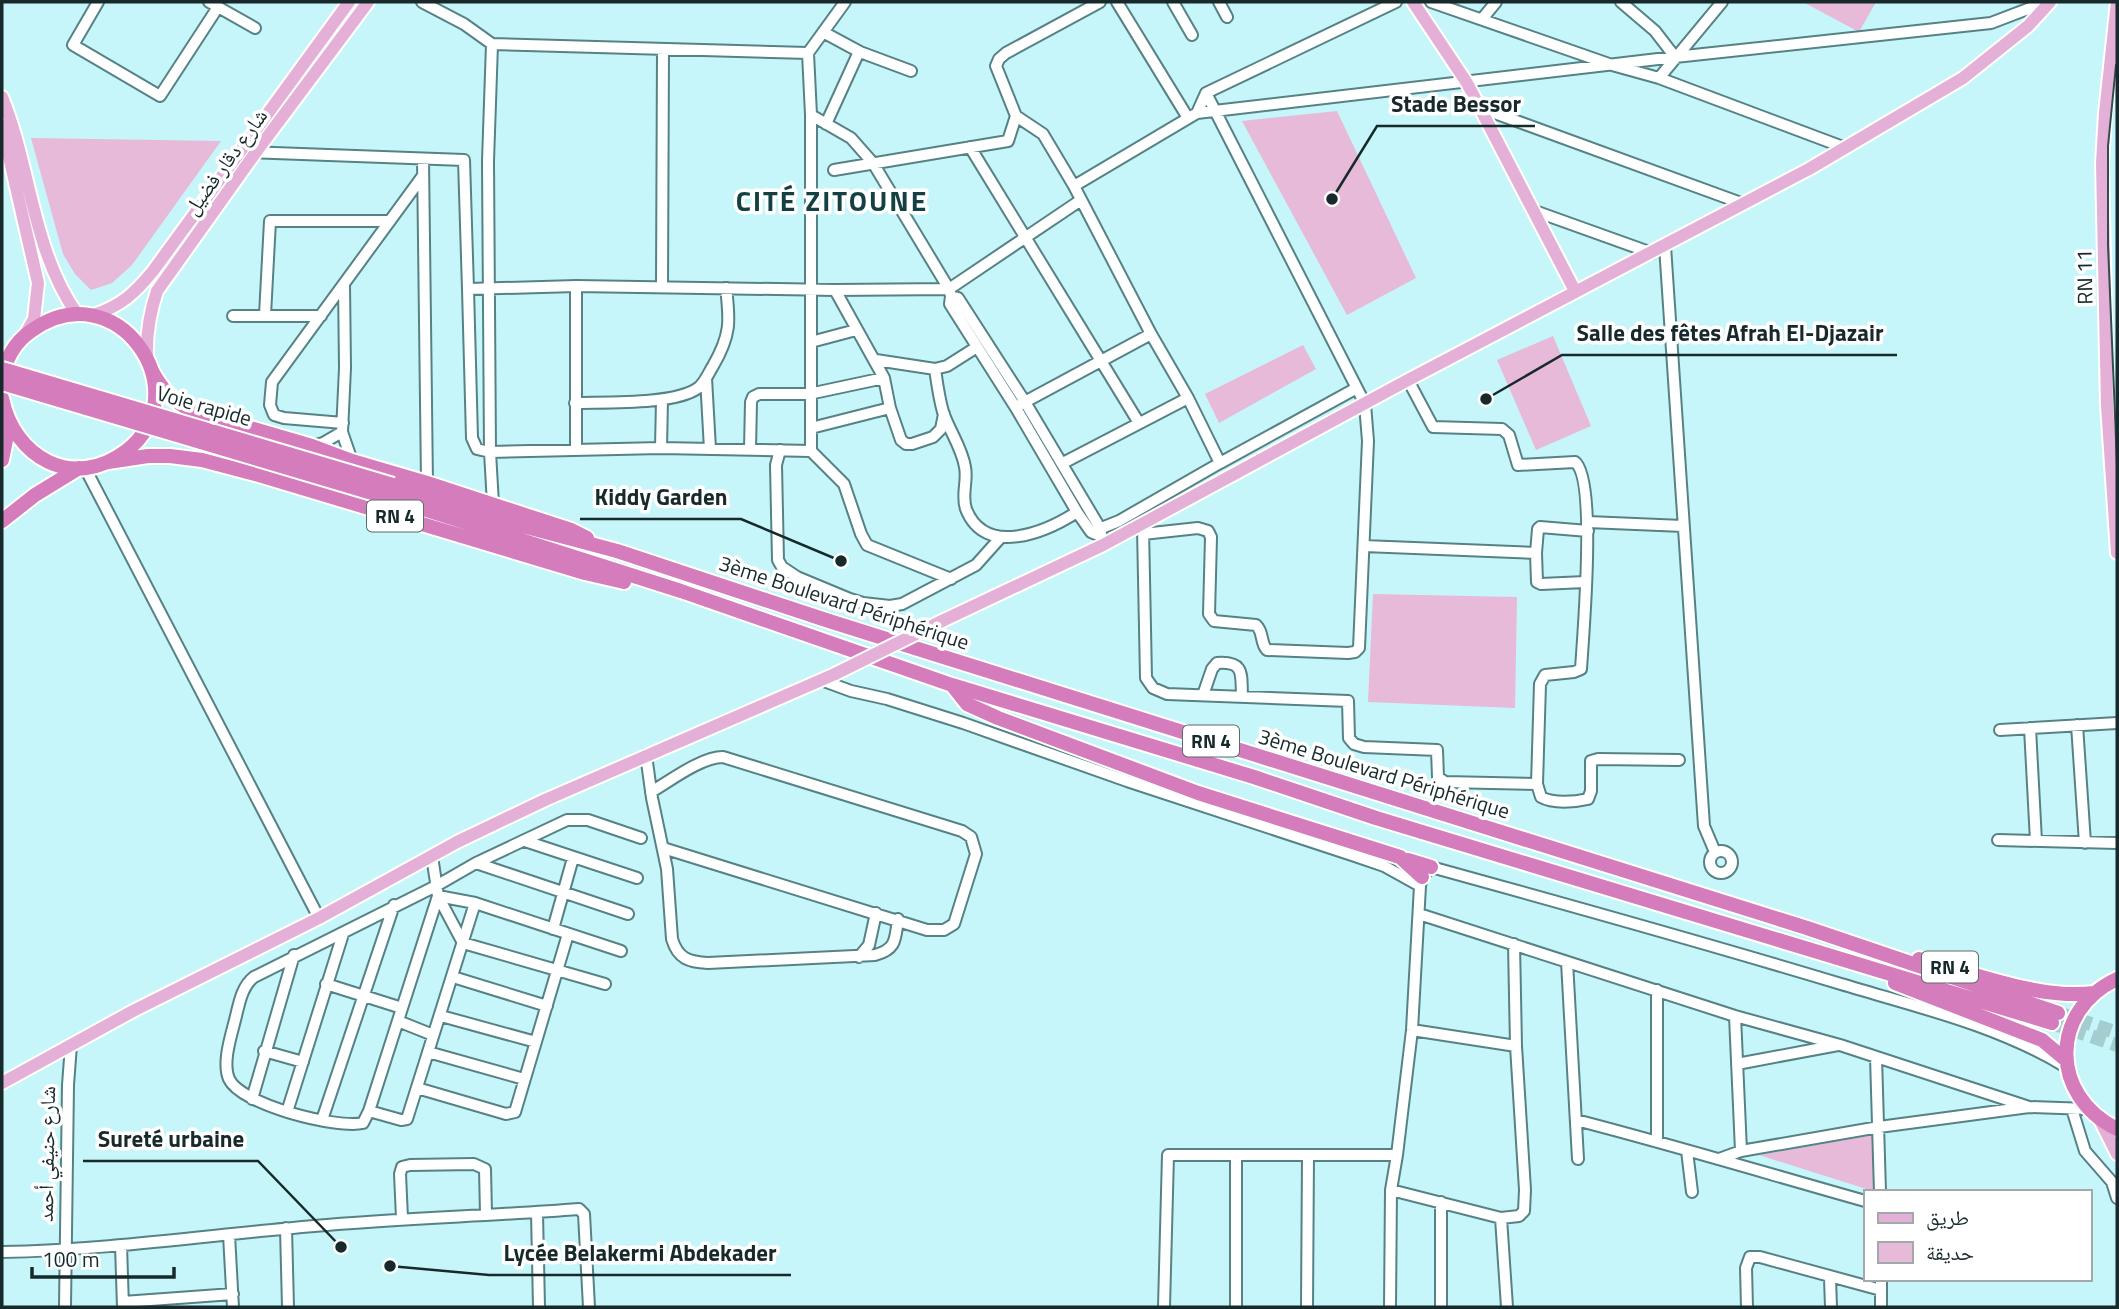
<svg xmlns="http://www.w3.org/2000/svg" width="2119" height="1309" font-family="'Titillium Web','Noto Naskh Arabic',sans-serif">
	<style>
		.green { fill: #e6bad8 }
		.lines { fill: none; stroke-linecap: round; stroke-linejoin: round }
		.highway-tunnel { stroke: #a4cdd0; stroke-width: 14; stroke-dasharray: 14 7; stroke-linecap: butt }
		.minor-casing { stroke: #568285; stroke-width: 14 }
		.major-casing { stroke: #fff; stroke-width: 16 }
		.highway-casing { stroke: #fff; stroke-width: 18 }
		.minor { stroke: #fff; stroke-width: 10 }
		.major { stroke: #e5b0d7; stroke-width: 12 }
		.highway { stroke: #d47cbc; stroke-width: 14 }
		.tram { stroke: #354c4e; stroke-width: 2 }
		.major-bridge-casing { stroke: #fff; stroke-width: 16; stroke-linecap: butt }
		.highway-bridge-casing { stroke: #fff; stroke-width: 18; stroke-linecap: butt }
		.major-bridge { stroke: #e5b0d7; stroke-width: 12 }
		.highway-bridge { stroke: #d47cbc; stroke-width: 14 }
		.labels { text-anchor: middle; stroke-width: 7; stroke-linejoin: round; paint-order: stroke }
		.shield { fill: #fff; stroke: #5d696a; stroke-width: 2 }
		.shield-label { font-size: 19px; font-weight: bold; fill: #17292a }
		.street-label { font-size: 21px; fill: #17292a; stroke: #fff }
		.district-label { font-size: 28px; font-weight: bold; letter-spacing: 2px; fill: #144044; stroke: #fff }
		.leader { fill: none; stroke: #17292a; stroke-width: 2.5 }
		.callout-dot { fill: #17292a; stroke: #fff; stroke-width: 2.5 }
		.callout-label { font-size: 23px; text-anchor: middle; font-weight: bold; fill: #17292a; stroke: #fff; stroke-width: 7; stroke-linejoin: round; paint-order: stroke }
	</style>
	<rect width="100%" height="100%" fill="#c7f6fa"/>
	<path class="green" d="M 1803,2 L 1876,2 L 1859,32 Z
		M 1337,111 L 1416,278 L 1347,315 L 1242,121 Z
		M 31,138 L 221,141 L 132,265 L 112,283 L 91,290 L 75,274 L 63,254 Z
		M 1553,336 L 1591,426 L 1536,450 L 1497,360 Z
		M 1303,345 L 1316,369 L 1219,423 L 1205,394 Z
		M 1373,594 L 1517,597 L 1515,708 L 1368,702 Z
		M 1873,1135 L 1876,1192 L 1759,1155 Z"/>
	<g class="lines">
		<path class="highway-tunnel" d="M 2058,1013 L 2117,1033
			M 2052,1023 L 2117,1045"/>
		<defs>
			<path id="minor" d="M 98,2 L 73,45 L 160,96 L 218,7 L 209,2
				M 422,2 L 464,24 L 492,44 L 808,53
				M 1100,2 L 1006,53 L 999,59 L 996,66 L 1016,116 L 1043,134 L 1074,186 L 1151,334 L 1188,398 L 1220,463 L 1355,389
				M 1117,2 L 1188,118
				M 1173,2 L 1192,35
				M 1219,2 L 1227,17
				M 1431,2 L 1612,65 L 1659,78 L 1843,147
				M 1621,2 L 1655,31 L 1675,57
				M 218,7 L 255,28
				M 1482,19 L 1496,2
				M 823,32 L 860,52 L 911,71
				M 492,44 L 488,161 L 490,452 L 493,504
				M 1659,78 L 1722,2
				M 1478,107 L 1741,203
				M 1197,113 L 1206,93 L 1396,2
				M 811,115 L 851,138 L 873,163 L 949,289 L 951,296 L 950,304 L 1016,408 L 1077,512 L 1091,532 L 1101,536
				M 826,124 L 857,56
				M 970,147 L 1139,423
				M 250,152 L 464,160 L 468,289 L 576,286 L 835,290 L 949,289 L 1081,200
				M 423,159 L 427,483
				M 834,170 L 1008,141 L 1016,116
				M 1074,186 L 1197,113 L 1675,57 L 1991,23 L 2046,2
				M 1532,210 L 1652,253
				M 1665,246 L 1704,826 L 1715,852
				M 344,284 L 345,368 L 342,432 L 352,461
				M 576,286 L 576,449
				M 662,286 L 663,50
				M 468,289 L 472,438 L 477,449 L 490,452 L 661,448 L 811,451 L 844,484 L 861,534 L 867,545 L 951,579
				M 835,290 L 884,378 L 890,408 L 901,440 L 906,444 L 912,444 L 933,437 L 941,429 L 944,414
				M 951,296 L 958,298 L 1025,402 L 1100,528 L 1102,539
				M 265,315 L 270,221 L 390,221
				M 233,316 L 321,316
				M 811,342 L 856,330
				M 977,347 L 947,366 L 935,369 C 937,383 939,398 943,412 C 949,430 962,448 965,467 C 968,481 961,495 966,509 C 985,558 1046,532 1077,512
				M 876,360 L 935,369
				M 706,378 L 710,449
				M 1408,380 L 1433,427 L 1502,429 L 1509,435 L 1518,465 L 1575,462 C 1597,479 1583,636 1581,669 L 1574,672 L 1545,675 L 1540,684 L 1537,784 L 1541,797 C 1553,804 1575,802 1588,799 L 1591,791 L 1591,761 L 1598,759 L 1679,760
				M 575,403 C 604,402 675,405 698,388 C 705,383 709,372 713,366 C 731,335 730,321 726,288
				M 1021,404 L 1151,334
				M 343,423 L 284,418 L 274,415 L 270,405 L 272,382 L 422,177
				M 811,428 L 890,408
				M 312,446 L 323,443 L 342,432
				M 661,448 L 662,400
				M 750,449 L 751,402 L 753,397 L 759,394 L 809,394 L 884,378
				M 780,450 L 776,465 L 778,560 L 782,567 L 797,577 L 850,599 L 863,603 L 890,606 L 902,604 L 976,565 L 1001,537
				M 811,451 L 811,115 L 808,53 L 845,2
				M 1063,463 L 1188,398
				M 85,468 L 319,918
				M 1588,522 L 1683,526
				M 1143,528 L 1146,678 L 1153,688 L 1167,694 L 1348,701 L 1349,738 L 1354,744 L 1364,747 L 1437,750 L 1438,777 L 1445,782 L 1537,784
				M 1094,531 L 1119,521 L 1220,463
				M 1143,534 L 1198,528 L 1208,531 L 1211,537 L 1209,614 L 1214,621 L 1256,625 C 1264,632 1260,643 1267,650 L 1348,653 L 1355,652 L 1359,648 L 1368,441 L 1365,404 L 1206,93
				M 1364,546 L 1536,553
				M 1585,582 L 1541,584 L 1537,582 L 1536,553 L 1538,529 L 1540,527 L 1588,531
				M 821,680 L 851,691 L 887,699 L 963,723 L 1127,781 L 1355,856 L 1384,866 L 1420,886
				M 1203,695 L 1212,669 L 1217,663 C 1245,661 1241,674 1242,697
				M 2077,725 L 2085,843
				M 2030,728 L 2036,841
				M 2000,730 L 2117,723
				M 646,755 L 652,798 L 667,869 L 672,939 C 678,959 689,962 708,963 L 875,955 C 897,949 895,939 898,919
				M 651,792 C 670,781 701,757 723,757 L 962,831 L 971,837 L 976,854 L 954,924 L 944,930 L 927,930 L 663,848
				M 1998,840 L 2117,843
				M 525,841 L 637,878
				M1710 862a11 11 0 1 1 22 0a11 11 0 1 1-22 0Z
				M 432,856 L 438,896 L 463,943 L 605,984
				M 476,863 L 628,914
				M 1419,914 L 1735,1016 L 1840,1045 L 2029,1107
				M 553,929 L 573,858
				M 621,951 L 475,903 L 438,896 L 369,1111 L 363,1123 C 337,1129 241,1105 229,1079 C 222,1063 231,1036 235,1020 C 239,1005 241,987 254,977 L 436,886 L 476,863 L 567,820 L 588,820 L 641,838
				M 859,957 L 869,945 L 876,913
				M 1567,962 L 1578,1159
				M 453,977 L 547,1006
				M 326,984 L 402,1008
				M 441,1016 L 536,1042
				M 1735,1016 L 1741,1151
				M 398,1021 L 433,1035
				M 1412,1030 L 1516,1046
				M 264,1051 L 303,1062
				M 428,1052 L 524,1079
				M 1876,1057 L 1880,1192
				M 1737,1064 L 1838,1045
				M 417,1088 L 506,1114 L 515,1112 L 568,934
				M 252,1099 L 294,955
				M 2072,1109 L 2085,1151 L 2112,1182 L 2117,1198
				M 369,1111 L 401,1120 L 407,1119 L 475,903
				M 287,1112 L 343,934
				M 322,1120 L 394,905
				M 1576,1120 C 1673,1145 1769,1174 1865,1201
				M 1657,1141 L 1657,990
				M 1687,1151 L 1692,1192
				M 1719,1159 L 1741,1151 L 1879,1127 L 2029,1107 L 2088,1109
				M 1391,1190 L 1501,1218 L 1519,1216 L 1524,1211 L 1525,1190 L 1516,1046 L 1514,944
				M 537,1213 L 539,1307
				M 402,1218 L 400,1174 L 402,1167 L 410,1165 L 474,1164 L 485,1169 L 486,1214
				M 1501,1218 L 1507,1307
				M 286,1228 L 288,1307
				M 229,1235 L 233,1307
				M 121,1245 L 123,1307
				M 2,1252 C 106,1250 210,1235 314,1226 C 402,1218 490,1216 579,1209 L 584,1214 L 589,1307
				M 1830,1278 L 1831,1307
				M 1881,1279 L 1881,1307
				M 123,1302 L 233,1294
				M 65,1307 L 68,1085 L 71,1045
				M 1164,1307 L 1168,1155 L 1397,1155
				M 1236,1307 L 1236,1155
				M 1307,1307 L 1308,1155
				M 1390,1307 L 1391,1190 L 1397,1155 L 1412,1030 L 1420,886 L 1422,877 L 1431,867 C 1569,905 1705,943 1841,984 C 1917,1007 1997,1025 2066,1067
				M 1441,1307 L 1441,1202
				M 1747,1307 L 1746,1268 L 1750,1257 L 1760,1257 L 1881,1290"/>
			<path id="major" d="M 1413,2 L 1467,83 L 1575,291
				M 2117,2 L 2105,113 L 2102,163 L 2107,405 L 2117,553
				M 2,97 C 31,168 32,250 77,314
				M 2,126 L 38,283 L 34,319 L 25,335
				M 94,315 C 122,305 134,294 153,271 L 349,2
				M 147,358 C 146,334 149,315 157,291 L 256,152 L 368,2
				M 942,621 L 1103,545 L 1408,380 L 1809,169 L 1963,78 L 2028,26 L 2050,2
				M 2,1083 L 133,1011 L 319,918 L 457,842 L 545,800 L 835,674
				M 2100,1120 L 2117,1154"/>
			<path id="highway" d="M 152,371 C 162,390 173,401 192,411 L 312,446 L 352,461 L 427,483 L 571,530 L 587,538
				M 2,398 C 14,458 73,491 126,451 C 201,394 118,269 31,331 C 15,342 4,360 3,380
				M 2,460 L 9,425
				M 108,462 L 148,456 L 170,456 L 202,460 L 259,475 L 585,573 L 624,582
				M 393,485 L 493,518 L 617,551 L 829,621 L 1807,928 L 2058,1013
				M 389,498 L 681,591 L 952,685 L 1254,777 L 1376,818 L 2052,1023
				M 2,521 L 35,495 L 79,468
				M 952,685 L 967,704 L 998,718 L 1198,793 L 1400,857 L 1422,877
				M 1408,860 L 1431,867
				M 1919,959 C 1973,973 2040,1000 2094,993
				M 2117,979 C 2049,1011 2050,1096 2117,1129
				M 1895,983 L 2042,1040 L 2067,1061"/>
		</defs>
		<use href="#minor" class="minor-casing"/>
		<use href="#major" class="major-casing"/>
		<use href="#highway" class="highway-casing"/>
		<use href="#minor" class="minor"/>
		<use href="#major" class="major"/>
		<use href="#highway" class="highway"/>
		<path class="tram" d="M 2116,65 L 2108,146 L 2108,245 L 2117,464"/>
		<defs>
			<path id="major-bridge" d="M 835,674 L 942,621"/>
			<path id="highway-bridge" d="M 2,369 L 393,485
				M 2,383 L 389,498"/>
		</defs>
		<use href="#major-bridge" class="major-bridge-casing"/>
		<use href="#highway-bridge" class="highway-bridge-casing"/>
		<use href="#major-bridge" class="major-bridge"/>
		<use href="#highway-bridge" class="highway-bridge"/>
	</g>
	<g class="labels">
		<g class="shield">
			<rect x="367" y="500.5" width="56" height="31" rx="5"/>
			<rect x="1183" y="725.5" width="56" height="31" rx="5"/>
			<rect x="1922" y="951.5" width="56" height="31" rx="5"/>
		</g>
		<g class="shield-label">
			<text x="395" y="523">RN 4</text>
			<text x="1211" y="748">RN 4</text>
			<text x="1950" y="974">RN 4</text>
		</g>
		<g class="street-label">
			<text transform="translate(226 162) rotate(-54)" y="7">شارع دقار فضيل</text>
			<text transform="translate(2085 277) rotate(-91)" y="7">RN 11</text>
			<text transform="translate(204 406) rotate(16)" y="7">Voie rapide</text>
			<text transform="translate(844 603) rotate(18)" y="7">3ème Boulevard Périphérique</text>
			<text transform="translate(1384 774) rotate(17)" y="7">3ème Boulevard Périphérique</text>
			<text transform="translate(47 1154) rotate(-89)" y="7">شارع حنيفي أحمد</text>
		</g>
		<g class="district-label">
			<text x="832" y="211">CITÉ ZITOUNE</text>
		</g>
	</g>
	<path class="leader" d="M1332 199L1377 126H1535M1486 399L1562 355H1897M841 561L741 519H580M341 1247L258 1161H83M390 1266L489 1275H791"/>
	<g class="callout-dot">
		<circle cx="1332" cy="199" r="7"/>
		<circle cx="1486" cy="399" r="7"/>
		<circle cx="841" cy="561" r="7"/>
		<circle cx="341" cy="1247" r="7"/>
		<circle cx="390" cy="1266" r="7"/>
	</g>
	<g class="callout-label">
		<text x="1456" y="112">Stade Bessor</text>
		<text x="1730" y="341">Salle des fêtes Afrah El-Djazair</text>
		<text x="661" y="505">Kiddy Garden</text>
		<text x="171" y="1147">Sureté urbaine</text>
		<text x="640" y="1261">Lycée Belakermi Abdekader</text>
	</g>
	<rect width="2119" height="1309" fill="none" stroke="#17292a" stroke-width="7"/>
	<rect x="1864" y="1190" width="228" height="91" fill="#ffffff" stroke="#a2a9aa" stroke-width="2"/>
	<rect x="1878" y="1213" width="35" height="10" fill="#e5b0d7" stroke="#a2a9aa" stroke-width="2"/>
	<text x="1926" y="1225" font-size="21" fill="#17292a">طريق</text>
	<rect x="1878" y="1242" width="35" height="21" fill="#e6bad8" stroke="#a2a9aa" stroke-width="2"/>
	<text x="1926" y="1260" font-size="21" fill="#17292a">حديقة</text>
	<path d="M32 1267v10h142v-10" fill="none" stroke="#17292a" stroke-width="3.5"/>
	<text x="42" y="1267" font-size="21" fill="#17292a" stroke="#ffffff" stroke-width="5" paint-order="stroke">100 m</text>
</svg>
